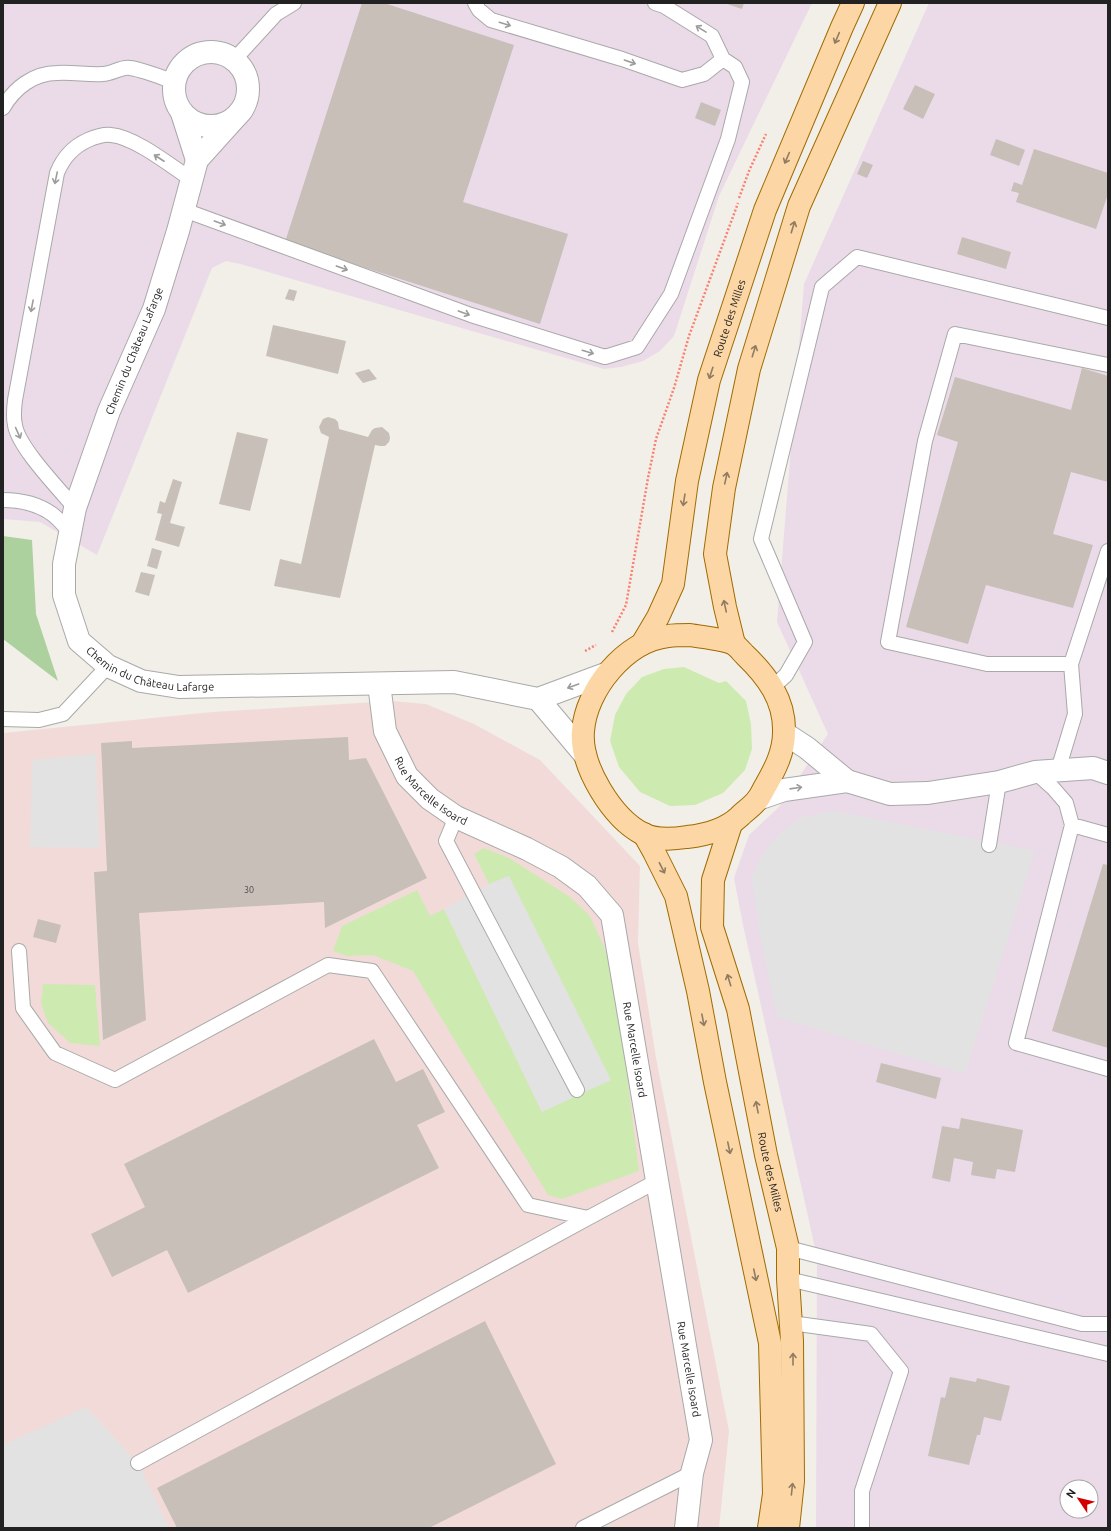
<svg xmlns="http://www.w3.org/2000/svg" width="1111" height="1531" font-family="Ubuntu,sans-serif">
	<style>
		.commercial { fill: #f2dad9 }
		.industrial { fill: #ebdbe8; fill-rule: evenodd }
		.grass { fill: #cdebb0 }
		.forest { fill: #add19e }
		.parking { fill: #e2e2e2 }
		.building { fill: #c7bfb8 }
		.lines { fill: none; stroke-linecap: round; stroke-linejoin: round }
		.service-casing { stroke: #a9a9a9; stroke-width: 16 }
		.minor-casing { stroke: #a9a9a9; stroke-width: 24 }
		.primary-casing { stroke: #a06b00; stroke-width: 24 }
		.path { stroke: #fa8072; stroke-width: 2.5; stroke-dasharray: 2 2; stroke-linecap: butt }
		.service { stroke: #fff; stroke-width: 14 }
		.minor { stroke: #fff; stroke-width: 22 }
		.primary { stroke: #fcd6a4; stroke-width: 22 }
		.oneway { stroke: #9c9c9c }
		.oneway2 { stroke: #8f7c63 }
		.labels { text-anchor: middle; stroke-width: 4; stroke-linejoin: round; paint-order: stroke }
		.number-label { font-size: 9px; fill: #4b4948 }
		.street-label { font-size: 11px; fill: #222; stroke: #fff }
	</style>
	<rect width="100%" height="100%" fill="#f2efe9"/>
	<path class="commercial" d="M 391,701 L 426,704 L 474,724 L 540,760 L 640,866 L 638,943 L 656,1058 L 729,1431 L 719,1528 L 3,1528 L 3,733 L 213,712 Z"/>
	<path class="industrial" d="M 3,3 L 812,3 L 719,196 L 674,336 L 660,351 L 643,361 L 621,367 L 604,369 L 240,264 L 226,261 L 212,268 L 97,555 L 40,522 L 3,519 Z
		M 929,3 L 1108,3 L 1108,1528 L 816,1528 L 817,1257 L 743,925 L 734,878 L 749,835 L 779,807 L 828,734 L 777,622 L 804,284 ZM 1067,1487 L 1091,1487 L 1091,1511 L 1067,1511 Z"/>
	<path class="grass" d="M 684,667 L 719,683 L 726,681 L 746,701 L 751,724 L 752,749 L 745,770 L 723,793 L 695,805 L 670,806 L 640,792 L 619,767 L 610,741 L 615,715 L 626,694 L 642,677 L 664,669 Z
		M 484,848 L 509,858 L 570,897 L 590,916 L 604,947 L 615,982 L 639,1171 L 562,1199 L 548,1195 L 413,971 L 373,955 L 347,956 L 333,951 L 342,926 L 417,890 L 430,916 L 444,909 L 542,1112 L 509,876 L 489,884 L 474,854 Z
		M 43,984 L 95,985 L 100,1046 L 70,1043 L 48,1023 L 41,1003 Z"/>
	<path class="forest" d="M 3,536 L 32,540 L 36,614 L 58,681 L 3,639 Z"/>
	<path class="parking" d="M 96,754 L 99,848 L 30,847 L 32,760 Z
		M 834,811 L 1035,851 L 965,1074 L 777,1017 L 759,929 L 752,878 L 761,856 L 780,833 L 800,818 Z
		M 509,876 L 611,1080 L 542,1112 L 444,909 L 489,884 Z
		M 86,1407 L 138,1463 L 169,1528 L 3,1528 L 3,1445 Z"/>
	<path class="building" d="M 362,3 L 384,3 L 514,45 L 463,202 L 568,234 L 540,324 L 285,242 Z
		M 724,3 L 744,3 L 742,9 Z
		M 915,85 L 935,94 L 923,119 L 903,109 Z
		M 701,102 L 721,110 L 715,126 L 695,118 Z
		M 996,139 L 1025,150 L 1019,166 L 990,155 Z
		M 1034,149 L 1108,173 L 1108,194 L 1096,229 L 1016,202 L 1019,193 L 1011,191 L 1014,182 L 1022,185 Z
		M 863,161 L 873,165 L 867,178 L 857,174 Z
		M 962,237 L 1011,252 L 1006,269 L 957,254 Z
		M 289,289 L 297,291 L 294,301 L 285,299 Z
		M 273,325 L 346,341 L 338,374 L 266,356 Z
		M 1082,368 L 1108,376 L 1108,482 L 1071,472 L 1053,534 L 1093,545 L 1073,608 L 986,585 L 968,644 L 906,627 L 958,442 L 937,435 L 955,377 L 1071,410 Z
		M 369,369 L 377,379 L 363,383 L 355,373 Z
		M 328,417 L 335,419 L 338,422 L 339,429 L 368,437 L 372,430 L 375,428 L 382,427 L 389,433 L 390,438 L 389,442 L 385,446 L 380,446 L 375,445 L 340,598 L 274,586 L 280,559 L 301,564 L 329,437 L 321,433 L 319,427 L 323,419 Z
		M 237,432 L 268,439 L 250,511 L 219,504 Z
		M 173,479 L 182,482 L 170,523 L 185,527 L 179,547 L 155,540 L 162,514 L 157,513 L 160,501 L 165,503 Z
		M 152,548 L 162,551 L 157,569 L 147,566 Z
		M 141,572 L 155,575 L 149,596 L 135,592 Z
		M 348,737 L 349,760 L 366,758 L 427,878 L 325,928 L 324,902 L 139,913 L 146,1020 L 103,1040 L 94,872 L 107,871 L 101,743 L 132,741 L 132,748 Z
		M 1103,864 L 1108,865 L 1108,1048 L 1052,1031 Z
		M 38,919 L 61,925 L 56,943 L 33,937 Z
		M 374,1039 L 396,1082 L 423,1069 L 445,1112 L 417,1125 L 439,1168 L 188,1293 L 167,1250 L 112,1277 L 91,1234 L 145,1207 L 124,1164 Z
		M 881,1063 L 941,1078 L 936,1099 L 876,1082 Z
		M 961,1118 L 1023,1130 L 1015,1172 L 997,1169 L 995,1179 L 971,1175 L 973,1162 L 954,1158 L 950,1182 L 932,1178 L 942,1126 L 959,1129 Z
		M 485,1321 L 556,1464 L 429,1528 L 177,1528 L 157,1488 Z
		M 950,1377 L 976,1382 L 977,1378 L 1010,1386 L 1001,1421 L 984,1417 L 980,1435 L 977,1435 L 969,1465 L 928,1456 L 941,1397 L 945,1398 Z"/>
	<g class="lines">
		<defs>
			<path id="service" d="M 475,3 L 479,10 L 491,20 L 622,59 L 682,80 L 704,74 L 723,59
				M 234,60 L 276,14 L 294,3
				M 3,108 C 14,88 34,73 57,73 C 73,72 88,75 103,74 C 112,74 122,66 130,68 C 144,70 161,77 174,82
				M 184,210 L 471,315 L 605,357 L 637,347 L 671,294 L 728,139 L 742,82 L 735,67 L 723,59 L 712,36 L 664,6 L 655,3
				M 3,500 C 20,500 38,504 52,514 C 59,519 64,526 70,532
				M 75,508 C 60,490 18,447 15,425 C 13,417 14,408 15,400 L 57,173 C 63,158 72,147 88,140 C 95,137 103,134 111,135 C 135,137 171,166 192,180
				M 1071,664 L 987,664 L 888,642 L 925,441 L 955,334 L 1108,365
				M 773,687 L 786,675 L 805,642 L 761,539 L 822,287 L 857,257 L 1108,318
				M 3,719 L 39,720 L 63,714 L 108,666
				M 1058,770 L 1075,714 L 1071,664 L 1108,551
				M 1035,772 L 1053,788 L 1066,803 L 1072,825 L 1016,1043 L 1108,1069
				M 456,817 L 446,841 L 577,1090
				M 1072,825 L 1108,835
				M 989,845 L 999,782
				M 19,951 L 23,1008 L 55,1053 L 115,1080 L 328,965 L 372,971 L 528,1205 L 588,1218 L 657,1181
				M 788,1248 L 1082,1324 L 1108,1324
				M 788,1279 L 1108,1354
				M 791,1323 L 871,1334 L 901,1371 L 862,1491 L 862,1528
				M 138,1463 L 588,1218
				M 583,1528 L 692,1473"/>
			<g id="minor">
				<circle cx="211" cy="89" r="37"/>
				<path id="s1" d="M 242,110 L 197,160 L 178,231 L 154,309 L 109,411 L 75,508 L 64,564 L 64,595 L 79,641 L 108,666 L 141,681 L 179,687 L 454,682 L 538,699 L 608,673"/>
				<path d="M 182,113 L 197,160"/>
				<path id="s2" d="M 379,684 L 385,731 L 407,776 L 430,799 L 456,817 L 527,849 L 561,867 L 587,886 L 612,915 L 701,1440 L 692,1473 L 686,1528"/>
				<path d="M 538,699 L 585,755"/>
				<path d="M 847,781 L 890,794 L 928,793 L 999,782 L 1035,772 L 1093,768 L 1108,773"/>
				<path d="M 758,799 L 784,790 L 847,781 L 807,748 L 784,733"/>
			</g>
			<g id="primary">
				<path d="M 690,635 C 701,637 724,639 734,644 C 738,647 742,652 745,655 C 767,676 785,700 784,732 C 784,752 775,769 766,785 C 763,790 761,795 758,799 C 753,806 745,811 739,817 C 725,830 706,835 687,837 C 674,839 655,840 643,834 C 612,818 580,766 583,731 C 586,690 625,641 668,636 C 675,635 683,635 690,635 Z"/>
				<path id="s3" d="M 642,644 L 658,617 L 673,584 L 687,481 L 709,380 L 765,210 L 842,27 L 853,3"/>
				<path d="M 734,644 L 725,607 L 715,554 L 724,488 L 749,369 L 799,206 L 890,3"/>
				<path id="s4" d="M 731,824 L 713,880 L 712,927 L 738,1009 L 766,1155 L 788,1248 L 788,1279 L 792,1341 L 793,1481 L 788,1528"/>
				<path d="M 644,834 L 654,852 L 676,896 L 698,991 L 715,1082 L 770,1343 L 774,1494 L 769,1528"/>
			</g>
		</defs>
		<use href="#service" class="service-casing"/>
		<use href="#minor" class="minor-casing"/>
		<use href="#primary" class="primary-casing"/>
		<path class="path" d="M 739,198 L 749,171 L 766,134
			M 612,632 L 626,605 L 648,478 L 656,439 L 674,388 L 689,336 L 738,203
			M 585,651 L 596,645"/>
		<use href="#service" class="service"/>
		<use href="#minor" class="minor"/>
		<use href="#primary" class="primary"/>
	</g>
	<defs><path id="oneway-shaft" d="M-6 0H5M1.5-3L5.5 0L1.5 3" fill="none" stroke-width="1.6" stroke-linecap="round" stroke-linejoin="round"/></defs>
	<g class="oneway">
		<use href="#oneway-shaft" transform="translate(505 24) rotate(17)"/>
		<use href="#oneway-shaft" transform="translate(701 29) rotate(-148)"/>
		<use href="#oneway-shaft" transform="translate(630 62) rotate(19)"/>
		<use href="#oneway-shaft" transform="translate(159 158) rotate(-147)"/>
		<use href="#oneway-shaft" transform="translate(56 178) rotate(102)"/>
		<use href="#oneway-shaft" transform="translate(220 223) rotate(20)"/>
		<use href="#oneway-shaft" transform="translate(342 268) rotate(20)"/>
		<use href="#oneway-shaft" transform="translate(32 306) rotate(101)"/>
		<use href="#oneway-shaft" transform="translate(464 313) rotate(20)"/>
		<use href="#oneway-shaft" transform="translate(588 352) rotate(17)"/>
		<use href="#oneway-shaft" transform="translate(18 433) rotate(66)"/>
		<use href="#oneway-shaft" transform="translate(573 686) rotate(160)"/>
		<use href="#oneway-shaft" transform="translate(796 788) rotate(-8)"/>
	</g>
	<g class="oneway2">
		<use href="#oneway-shaft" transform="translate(837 38) rotate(113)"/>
		<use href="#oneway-shaft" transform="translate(787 158) rotate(113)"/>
		<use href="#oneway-shaft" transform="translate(793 227) rotate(-73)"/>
		<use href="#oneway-shaft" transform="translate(754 351) rotate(-73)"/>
		<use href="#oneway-shaft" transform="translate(711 373) rotate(108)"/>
		<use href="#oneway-shaft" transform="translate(726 478) rotate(-78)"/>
		<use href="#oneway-shaft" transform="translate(684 500) rotate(99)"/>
		<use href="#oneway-shaft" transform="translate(725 606) rotate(-102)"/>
		<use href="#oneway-shaft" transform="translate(662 868) rotate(63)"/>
		<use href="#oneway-shaft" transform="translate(729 980) rotate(-107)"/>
		<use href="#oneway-shaft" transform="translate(703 1020) rotate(79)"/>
		<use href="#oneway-shaft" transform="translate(757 1107) rotate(-101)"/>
		<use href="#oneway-shaft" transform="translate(729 1148) rotate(78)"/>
		<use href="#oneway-shaft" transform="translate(755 1275) rotate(78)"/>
		<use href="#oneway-shaft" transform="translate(793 1359) rotate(-90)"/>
		<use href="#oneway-shaft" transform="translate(792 1489) rotate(-84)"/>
	</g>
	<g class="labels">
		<g class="number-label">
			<text x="249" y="893">30</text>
		</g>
		<g class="street-label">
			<text dy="4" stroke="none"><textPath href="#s3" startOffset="340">Route des Milles</textPath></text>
			<text transform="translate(134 351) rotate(-68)" y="4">Chemin du Château Lafarge</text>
			<text dy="4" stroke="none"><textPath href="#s1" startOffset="653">Chemin du Château Lafarge</textPath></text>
			<text dy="4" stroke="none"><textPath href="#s2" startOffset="125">Rue Marcelle Isoard</textPath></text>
			<text dy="4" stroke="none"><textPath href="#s2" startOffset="485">Rue Marcelle Isoard</textPath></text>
			<text dy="4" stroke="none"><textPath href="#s4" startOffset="358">Route des Milles</textPath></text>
			<text dy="4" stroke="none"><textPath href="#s2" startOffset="809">Rue Marcelle Isoard</textPath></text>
		</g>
	</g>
	<rect width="1111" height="1531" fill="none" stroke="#222222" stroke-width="8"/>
	<g transform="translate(1079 1499) rotate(305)"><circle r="19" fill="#ffffff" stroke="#a7a7a7"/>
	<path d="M0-3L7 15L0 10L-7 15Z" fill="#d40000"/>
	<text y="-6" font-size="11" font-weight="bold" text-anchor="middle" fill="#222222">N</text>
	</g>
</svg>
